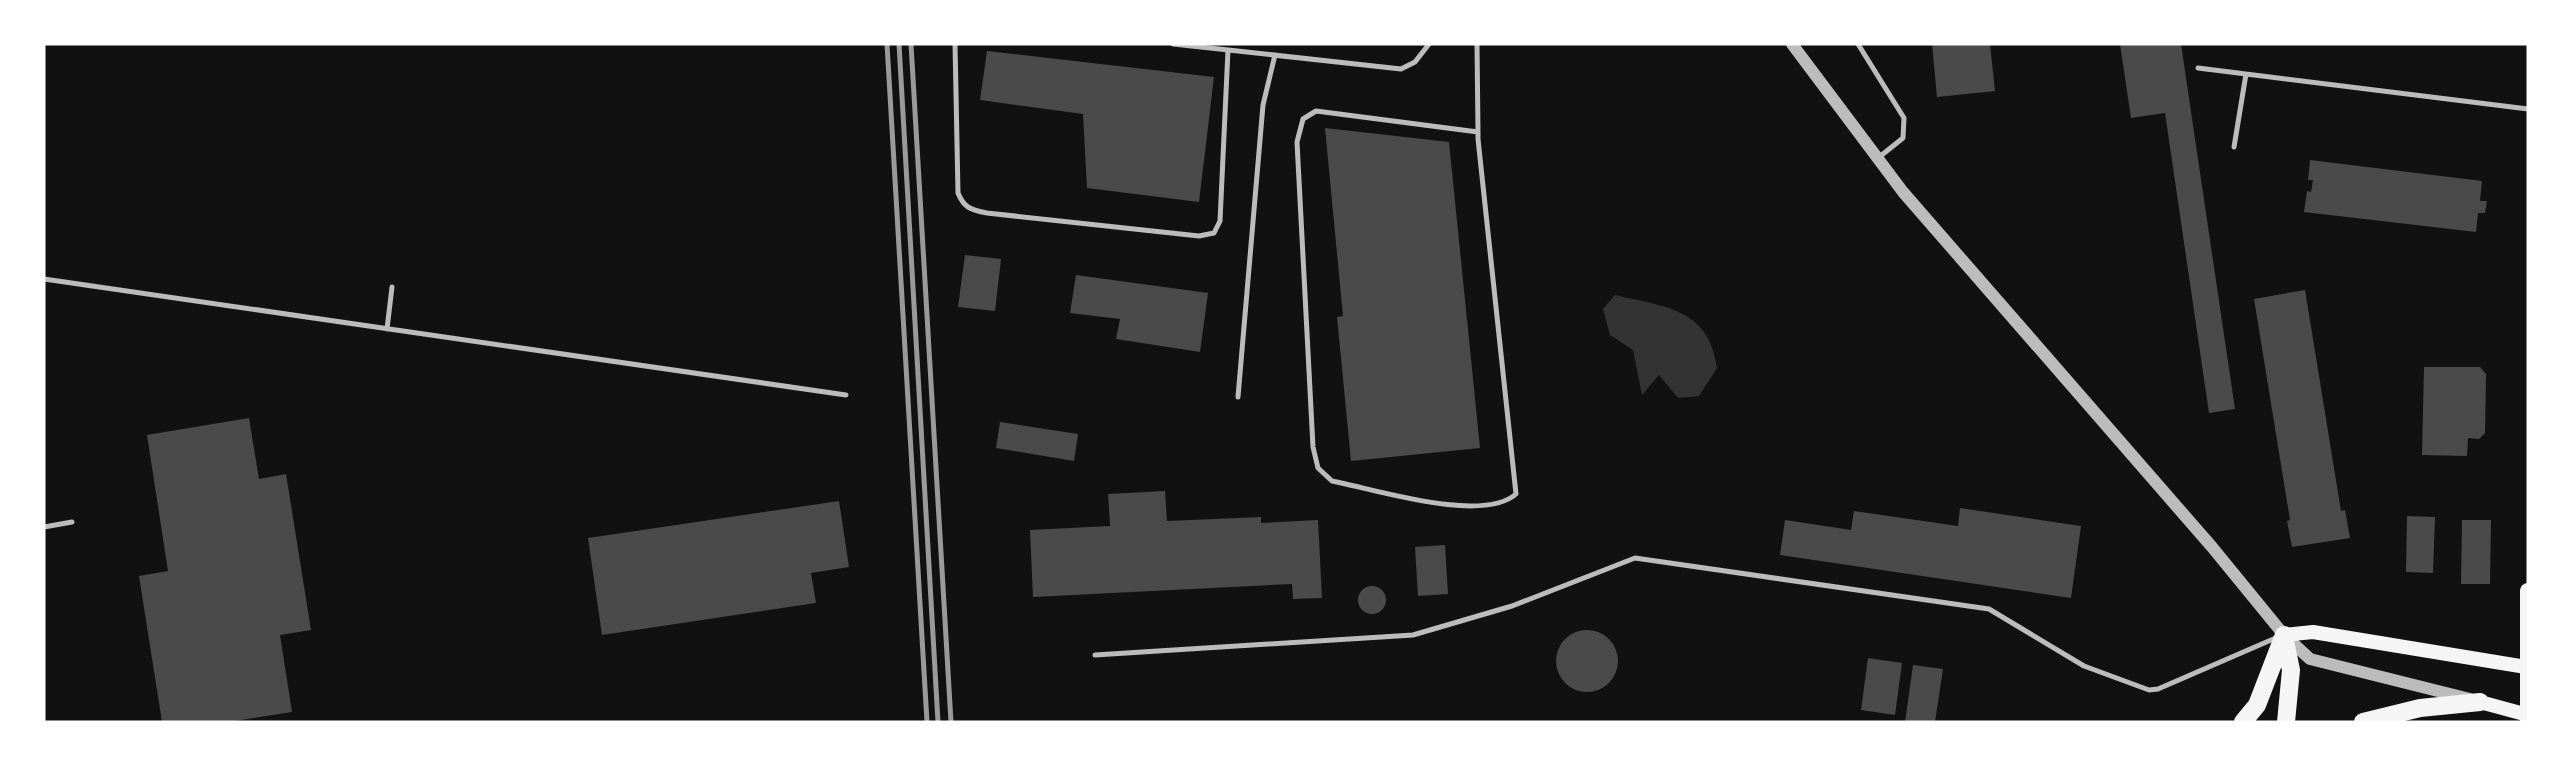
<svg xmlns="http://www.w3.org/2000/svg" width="2572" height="766" font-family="'Open Sans',sans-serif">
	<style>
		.water { fill: #333 }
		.building { fill: #4a4a4a }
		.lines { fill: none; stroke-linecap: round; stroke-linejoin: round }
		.service { stroke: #bcbcbc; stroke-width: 5 }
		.tertiary { stroke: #bcbcbc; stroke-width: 12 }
		.secondary { stroke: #f5f5f5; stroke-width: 14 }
		.primary { stroke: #f5f5f5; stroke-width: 16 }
		.motorway { stroke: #f5f5f5; stroke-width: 18 }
		.rail { stroke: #9a9a9a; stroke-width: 5 }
	</style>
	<rect width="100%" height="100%" fill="#111"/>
	<path class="water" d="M 1615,295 C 1665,307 1709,308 1717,368 L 1699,396 L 1678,398 L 1659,375 L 1642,395 L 1633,350 L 1610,335 L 1603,309 Z"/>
	<path class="building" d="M 1932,44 L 1990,44 L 1995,91 L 1937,97 Z
		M 2120,44 L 2181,44 L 2235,409 L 2209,413 L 2165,113 L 2131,118 Z
		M 987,51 L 1214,77 L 1199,202 L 1087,188 L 1083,114 L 980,100 Z
		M 1325,128 L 1449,142 L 1480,448 L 1351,461 L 1337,317 L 1343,316 Z
		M 2310,160 L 2482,181 L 2480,201 L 2487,201 L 2485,213 L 2478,213 L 2476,232 L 2304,212 L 2307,191 L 2311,192 L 2313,180 L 2308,180 Z
		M 965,255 L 1001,259 L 995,311 L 958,307 Z
		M 1076,275 L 1208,293 L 1200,352 L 1116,339 L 1120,319 L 1070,313 Z
		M 2305,290 L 2341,511 L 2345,510 L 2350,538 L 2292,547 L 2287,521 L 2290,520 L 2254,299 Z
		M 2424,367 L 2480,367 L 2486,374 L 2485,433 L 2479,439 L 2468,438 L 2467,456 L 2422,455 Z
		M 249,418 L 259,479 L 286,474 L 311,630 L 280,635 L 292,712 L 228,722 L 162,722 L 139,576 L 168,571 L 147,435 Z
		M 1000,422 L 1078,434 L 1074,461 L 996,448 Z
		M 1165,491 L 1167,521 L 1261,517 L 1261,523 L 1318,520 L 1322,598 L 1293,599 L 1292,584 L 1033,597 L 1030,530 L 1110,526 L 1108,494 Z
		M 839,501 L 849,567 L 811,573 L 816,603 L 602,635 L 588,538 Z
		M 1960,508 L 2081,526 L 2071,598 L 1780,555 L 1785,520 L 1851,530 L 1854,511 L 1958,526 Z
		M 2407,516 L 2435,517 L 2433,573 L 2406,572 Z
		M 2462,520 L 2491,520 L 2490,584 L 2461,584 Z
		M 1445,545 L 1448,594 L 1418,596 L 1415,547 Z
		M1358 600a14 14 0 1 1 28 0a14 14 0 1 1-28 0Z
		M1556 661a31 31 0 1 1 62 0a31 31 0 1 1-62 0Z
		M 1868,658 L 1902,663 L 1895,715 L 1861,710 Z
		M 1913,665 L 1943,669 L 1935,722 L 1905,722 Z"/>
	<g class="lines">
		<path class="service" d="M 955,44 L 958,193 C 964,208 971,210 987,213 L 1199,236 L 1214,233 L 1220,221 L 1228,50
			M 1173,44 L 1401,69 L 1415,62 L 1429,44
			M 1477,44 L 1478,132 L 1478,139 L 1516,494 C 1482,524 1374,489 1332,481 L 1318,468 L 1313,447 L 1297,142 L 1303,119 L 1316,111 L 1478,132
			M 1858,44 L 1904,118 L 1903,138 L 1878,158
			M 2198,68 L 2528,109
			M 2234,147 L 2246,74
			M 44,279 L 846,395
			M 387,329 L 392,287
			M 1238,397 L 1263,105 L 1275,55
			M 44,527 L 72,522
			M 1095,655 L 1413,635 L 1512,606 L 1635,558 L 1989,609 L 2084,666 L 2149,690 L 2158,689 L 2278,637"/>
		<path class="tertiary" d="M 1792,44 L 1903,192 L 2212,547 L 2284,635 L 2310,659 L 2470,699"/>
		<path class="secondary" d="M 2284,635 L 2313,632 L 2526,667
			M 2480,702 L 2528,715"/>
		<path class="primary" d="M 2528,722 L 2528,591"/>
		<path class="motorway" d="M 2284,636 L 2291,670 L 2286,722
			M 2243,722 L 2257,705 L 2284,635
			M 2363,722 L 2420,708 L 2480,702"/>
		<path class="rail" d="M 887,44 L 927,722
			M 899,44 L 938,722
			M 911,44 L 951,722"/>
	</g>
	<rect width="2572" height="766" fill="none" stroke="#ffffff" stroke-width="91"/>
</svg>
